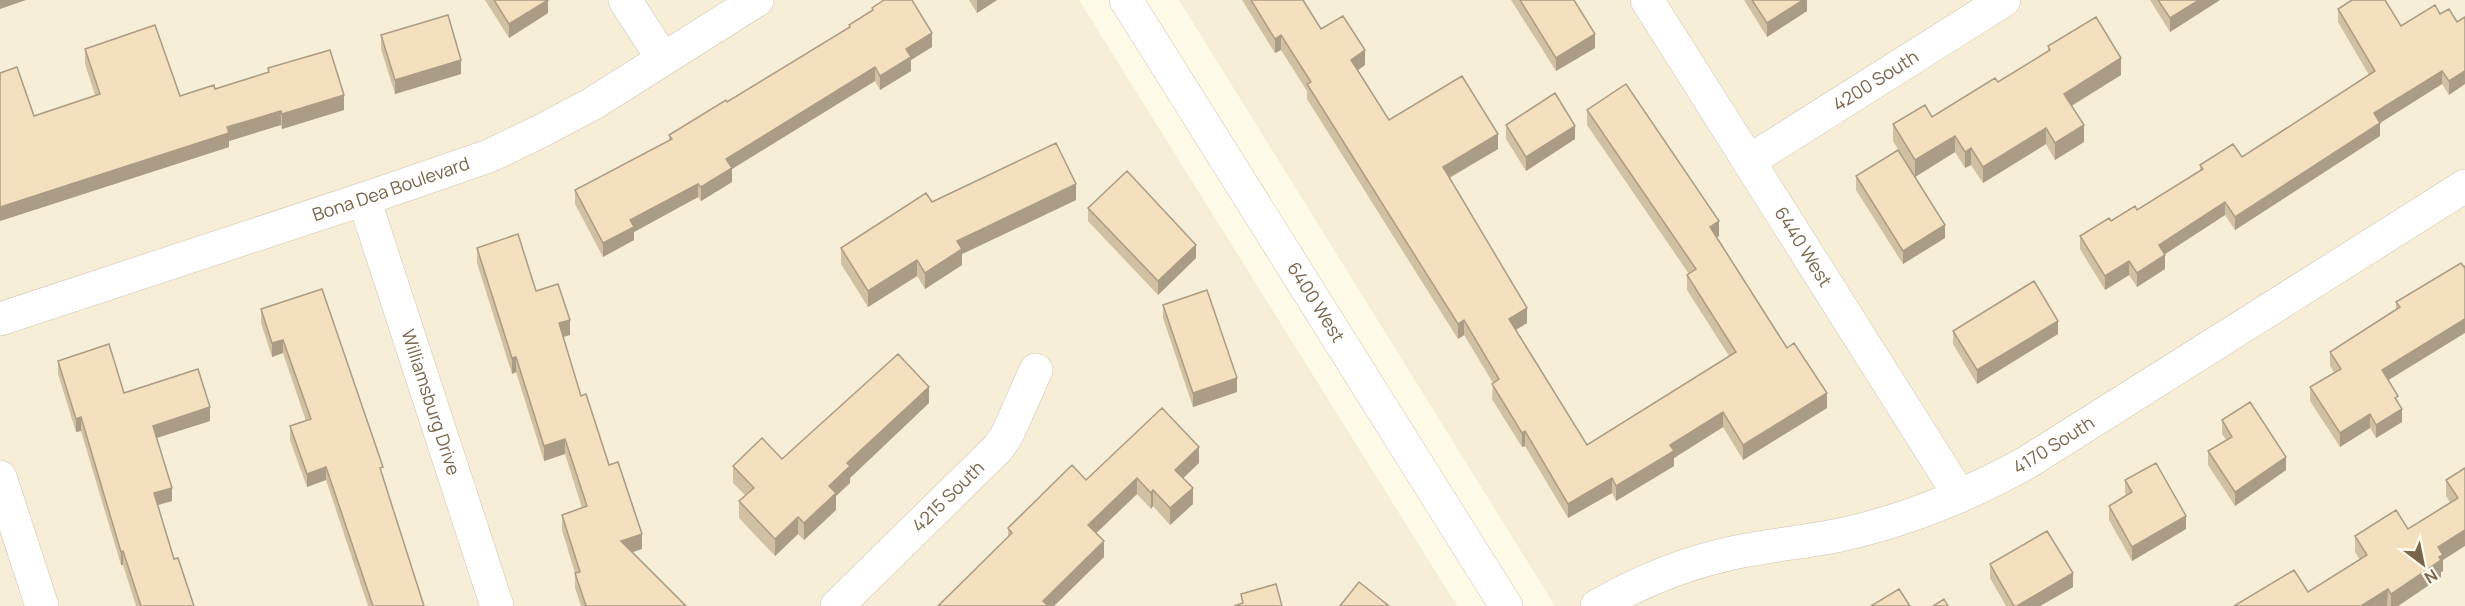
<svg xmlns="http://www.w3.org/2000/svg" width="2465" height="606" font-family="Manrope,sans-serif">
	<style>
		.residential { fill: #f6eed6 }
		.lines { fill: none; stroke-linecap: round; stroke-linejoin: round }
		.minor-casing { stroke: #d1c4ac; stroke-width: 34 }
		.tertiary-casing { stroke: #d1c4ac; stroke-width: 34 }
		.minor { stroke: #fff; stroke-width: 33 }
		.tertiary { stroke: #fff; stroke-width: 33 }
		.wall { fill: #d2c0a3 }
		.shaded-wall { fill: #ab9c85 }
		.building { fill: #f4dfbe; stroke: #ab9c85; stroke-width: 1.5 }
		.labels { text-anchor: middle; stroke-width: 5; stroke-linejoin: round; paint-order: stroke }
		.street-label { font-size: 18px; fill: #7a654a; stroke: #fffcf0 }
	</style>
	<rect width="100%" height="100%" fill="#fdfae8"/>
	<path class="residential" d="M 0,0 L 1079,0 L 1457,606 L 0,606 Z
		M 1179,0 L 2465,0 L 2465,606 L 1555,606 Z"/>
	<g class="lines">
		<defs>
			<g id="minor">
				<path d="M 625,0 L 663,59"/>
				<path id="s1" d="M 1647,0 L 1960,496"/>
				<path id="s2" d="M 1749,161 L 2004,0"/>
				<path id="s3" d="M 364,199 L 497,606"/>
				<path id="s4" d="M 0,319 L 364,199 L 489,156 L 541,131 L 592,104 L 757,0"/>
				<path d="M 0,477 L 42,606"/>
				<path id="s5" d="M 837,606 L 998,448 L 1007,435 L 1036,370"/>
				<path id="s6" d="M 1597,606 C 1641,581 1688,562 1737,552 C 1771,545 1806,542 1840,535 C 1905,521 1968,495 2026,463 L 2465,186"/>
			</g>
			<g id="tertiary">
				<path id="s7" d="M 1126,0 L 1506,606"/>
			</g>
		</defs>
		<use href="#minor" class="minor-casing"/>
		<use href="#tertiary" class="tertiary-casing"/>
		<use href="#minor" class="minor"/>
		<use href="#tertiary" class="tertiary"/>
	</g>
	<path class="wall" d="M 485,0 L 548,0 L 548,13 L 509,38 Z
		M 969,0 L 997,0 L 977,13 Z
		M 1242,0 L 1303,0 L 1321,29 L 1365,65 L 1358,70 L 1389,120 L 1498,149 L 1450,178 L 1527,323 L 1516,330 L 1587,445 L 1729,356 L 1687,290 L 1687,275 L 1689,274 L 1587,125 L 1587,110 L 1719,236 L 1717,237 L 1787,348 L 1827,408 L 1743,460 L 1723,427 L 1674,458 L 1674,466 L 1616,501 L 1612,493 L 1568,518 L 1525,446 L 1522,447 L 1492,399 L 1493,383 L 1464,335 L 1458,339 L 1307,99 L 1307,91 L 1281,50 L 1275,53 Z
		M 1511,0 L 1574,0 L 1595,48 L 1556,71 Z
		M 1744,0 L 1807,0 L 1807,11 L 1767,37 Z
		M 2150,0 L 2220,0 L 2170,32 Z
		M 872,8 L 932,47 L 911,60 L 911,71 L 880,90 L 875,81 L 732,169 L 732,182 L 701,201 L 698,197 L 634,232 L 634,240 L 603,257 L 575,204 L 575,190 L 669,141 L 669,135 L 727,102 L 849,27 L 849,25 L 872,12 Z
		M 2338,9 L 2401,26 L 2440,14 L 2449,9 L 2449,95 L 2442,84 L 2380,123 L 2380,136 L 2235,230 L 2225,215 L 2165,254 L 2165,269 L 2137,287 L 2129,275 L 2105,290 L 2080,249 L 2080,236 L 2111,221 L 2137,210 L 2200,171 L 2200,165 L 2242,157 L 2369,75 L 2338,22 Z
		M 381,35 L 461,74 L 395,94 L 381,49 Z
		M 2048,46 L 2121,75 L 2072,106 L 2084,142 L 2055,160 L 2046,144 L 1983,183 L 1971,165 L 1965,168 L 1955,152 L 1915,177 L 1893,141 L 1893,124 L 1932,117 L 1998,82 L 2048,51 Z
		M 85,49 L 180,96 L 215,89 L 268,73 L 268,68 L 344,110 L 282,129 L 281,125 L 229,141 L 229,147 L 0,221 L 0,73 L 34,116 L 95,95 L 85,64 Z
		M 1506,125 L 1575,139 L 1526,171 L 1506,139 Z
		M 1856,176 L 1945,238 L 1903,264 L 1856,190 Z
		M 1076,200 L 962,254 L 962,265 L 925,289 L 917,276 L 868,307 L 841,264 L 841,248 L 932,202 Z
		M 1088,208 L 1196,258 L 1158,295 L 1088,221 Z
		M 477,248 L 536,291 L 570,335 L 563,337 L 581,396 L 642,549 L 632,552 L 686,606 L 581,606 L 575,588 L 575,573 L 562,530 L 562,515 L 582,508 L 565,454 L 544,461 L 516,372 L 512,374 L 477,263 Z
		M 2461,263 L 2388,380 L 2398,402 L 2402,422 L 2376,438 L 2370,428 L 2340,447 L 2310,401 L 2310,387 L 2334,372 L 2330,366 L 2330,352 L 2396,310 L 2396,302 Z
		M 1163,305 L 1237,392 L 1193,407 L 1163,318 Z
		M 261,309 L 383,478 L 424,606 L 368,606 L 326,480 L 307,487 L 290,440 L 290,426 L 306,421 L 283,353 L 272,357 L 261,323 Z
		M 1953,331 L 2058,334 L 1977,384 L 1953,344 Z
		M 58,361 L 124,393 L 210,421 L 157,438 L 172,501 L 158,505 L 174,559 L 194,606 L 136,606 L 123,565 L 121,565 L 81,431 L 76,432 L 58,374 Z
		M 929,403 L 850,478 L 850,483 L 836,496 L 836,510 L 804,540 L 798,534 L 775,556 L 739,518 L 739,501 L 745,495 L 733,483 L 733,466 L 782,459 Z
		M 2222,420 L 2286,470 L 2235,506 L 2208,465 L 2208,451 L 2226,440 L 2222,434 Z
		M 1199,463 L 1183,478 L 1193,504 L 1170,525 L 1153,506 L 1151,509 L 1137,494 L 1096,533 L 1104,557 L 1054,606 L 938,606 L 1008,537 L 1008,528 L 1086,480 Z
		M 2465,468 L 2443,560 L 2443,571 L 2441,572 L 2441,577 L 2398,606 L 2234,606 L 2308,592 L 2360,560 L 2355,552 L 2355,536 L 2408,529 L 2450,502 L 2446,496 L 2446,480 Z
		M 2125,480 L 2186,529 L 2132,561 L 2109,520 L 2109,506 L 2126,495 L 2125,493 Z
		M 1990,564 L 2073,587 L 2040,606 L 2006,606 L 1990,578 Z"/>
	<path class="shaded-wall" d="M 0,0 L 26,0 L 0,9 Z
		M 548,0 L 548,13 L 509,38 L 509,24 Z
		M 977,0 L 997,0 L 977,13 Z
		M 1803,0 L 1807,0 L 1807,11 L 1767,37 L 1767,23 Z
		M 2199,0 L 2220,0 L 2170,32 L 2170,18 Z
		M 932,33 L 932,47 L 911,60 L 911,71 L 880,90 L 880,76 L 906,49 Z
		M 1595,34 L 1595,48 L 1556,71 L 1556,58 Z
		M 1281,35 L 1281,50 L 1275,53 L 1275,39 Z
		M 1365,50 L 1365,65 L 1351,75 L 1351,60 Z
		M 2121,58 L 2121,75 L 2064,110 L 2064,94 Z
		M 461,60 L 461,74 L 395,94 L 395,80 Z
		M 875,67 L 875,81 L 732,169 L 732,182 L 701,201 L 701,187 L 726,159 Z
		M 2442,71 L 2442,84 L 2380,123 L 2380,136 L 2235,230 L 2235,217 L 2374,113 Z
		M 2465,71 L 2465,84 L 2449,95 L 2449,81 Z
		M 344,95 L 344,110 L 282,129 L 282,114 Z
		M 281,111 L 281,125 L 229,141 L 229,147 L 0,221 L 0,207 L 227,127 Z
		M 2084,125 L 2084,142 L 2055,160 L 2055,143 Z
		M 1575,126 L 1575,139 L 1526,171 L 1526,157 Z
		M 2046,128 L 2046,144 L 1983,183 L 1983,167 Z
		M 1498,134 L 1498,149 L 1443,181 L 1443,167 Z
		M 1955,136 L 1955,152 L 1915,177 L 1915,160 Z
		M 1971,148 L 1971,165 L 1965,168 L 1965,152 Z
		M 698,184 L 698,197 L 634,232 L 634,240 L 603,257 L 603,243 L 630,220 Z
		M 1076,184 L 1076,200 L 962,254 L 962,265 L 925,289 L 925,273 L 957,241 Z
		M 2225,202 L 2225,215 L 2159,258 L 2159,245 Z
		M 1719,221 L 1719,236 L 1710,242 L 1710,227 Z
		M 1945,225 L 1945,238 L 1903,264 L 1903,251 Z
		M 1196,245 L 1196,258 L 1158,295 L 1158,281 Z
		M 2165,255 L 2165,269 L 2137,287 L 2137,273 Z
		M 917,260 L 917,276 L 868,307 L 868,291 Z
		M 2129,261 L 2129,275 L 2105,290 L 2105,276 Z
		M 1527,308 L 1527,323 L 1509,334 L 1509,319 Z
		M 2465,319 L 2465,333 L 2382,384 L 2382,370 Z
		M 570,320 L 570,335 L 559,338 L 559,323 Z
		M 1464,320 L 1464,335 L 1458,339 L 1458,324 Z
		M 2058,321 L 2058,334 L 1977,384 L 1977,370 Z
		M 283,340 L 283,353 L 272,357 L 272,343 Z
		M 516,357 L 516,372 L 512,374 L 512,358 Z
		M 1237,378 L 1237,392 L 1193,407 L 1193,393 Z
		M 929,387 L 929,403 L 850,478 L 850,483 L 836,496 L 836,510 L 804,540 L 804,523 L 829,486 L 847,463 Z
		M 1827,393 L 1827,408 L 1743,460 L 1743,445 Z
		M 210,407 L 210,421 L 153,439 L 153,426 Z
		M 2402,409 L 2402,422 L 2376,438 L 2376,425 Z
		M 1723,412 L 1723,427 L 1674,458 L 1674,466 L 1616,501 L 1616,486 L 1670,445 Z
		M 2370,414 L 2370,428 L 2340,447 L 2340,433 Z
		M 81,417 L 81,431 L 76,432 L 76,419 Z
		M 1525,431 L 1525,446 L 1522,447 L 1522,433 Z
		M 565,439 L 565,454 L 544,461 L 544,446 Z
		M 1199,447 L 1199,463 L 1175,486 L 1175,470 Z
		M 2286,457 L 2286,470 L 2235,506 L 2235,492 Z
		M 326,467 L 326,480 L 307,487 L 307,474 Z
		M 1137,478 L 1137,494 L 1088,541 L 1088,525 Z
		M 1612,478 L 1612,493 L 1568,518 L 1568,504 Z
		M 172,488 L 172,501 L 154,506 L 154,493 Z
		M 1193,488 L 1193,504 L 1170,525 L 1170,508 Z
		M 1153,490 L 1153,506 L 1151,509 L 1151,493 Z
		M 2186,516 L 2186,529 L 2132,561 L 2132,547 Z
		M 798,517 L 798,534 L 775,556 L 775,539 Z
		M 2465,530 L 2465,546 L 2443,560 L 2443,571 L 2441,572 L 2441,577 L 2398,606 L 2391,606 L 2391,594 L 2438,547 Z
		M 642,534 L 642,549 L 621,556 L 621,541 Z
		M 1104,541 L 1104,557 L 1054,606 L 1043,606 L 1043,601 Z
		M 123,551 L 123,565 L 121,565 L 121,552 Z
		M 2073,573 L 2073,587 L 2040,606 L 2017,606 Z
		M 2388,589 L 2387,606 L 2361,606 Z"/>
	<path class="building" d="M 494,0 L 548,0 L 509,24 Z
		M 884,0 L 912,0 L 932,33 L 906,49 L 911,57 L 880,76 L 875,67 L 726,159 L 732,168 L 701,187 L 698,184 L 630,220 L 634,227 L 603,243 L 575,190 L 672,139 L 669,135 L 726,100 L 727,102 L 850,27 L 849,25 L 873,10 L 872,8 Z
		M 1251,0 L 1303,0 L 1321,29 L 1343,16 L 1365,50 L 1351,60 L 1389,120 L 1462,76 L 1498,134 L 1443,167 L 1527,308 L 1509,319 L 1587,445 L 1736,352 L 1687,275 L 1696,269 L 1587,110 L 1626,84 L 1719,221 L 1710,227 L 1787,348 L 1794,343 L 1827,393 L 1743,445 L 1723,412 L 1670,445 L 1674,451 L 1616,486 L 1612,478 L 1568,504 L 1525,431 L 1522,433 L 1492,384 L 1499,379 L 1464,320 L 1458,324 L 1307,84 L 1311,82 L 1281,35 L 1275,39 Z
		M 1520,0 L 1574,0 L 1595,34 L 1556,58 Z
		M 1752,0 L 1803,0 L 1767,23 Z
		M 2158,0 L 2199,0 L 2170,18 Z
		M 2352,0 L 2385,0 L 2401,26 L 2435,5 L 2440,14 L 2449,9 L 2457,22 L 2465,17 L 2465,71 L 2449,81 L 2442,71 L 2374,113 L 2380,123 L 2235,217 L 2225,202 L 2159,245 L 2165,255 L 2137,273 L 2129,261 L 2105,276 L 2080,236 L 2109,218 L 2111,221 L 2135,206 L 2137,210 L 2203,169 L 2200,165 L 2233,144 L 2242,157 L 2375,71 L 2338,9 Z
		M 448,15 L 461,60 L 395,80 L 381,35 Z
		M 2096,17 L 2121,58 L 2064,94 L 2084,125 L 2055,143 L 2046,128 L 1983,167 L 1971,148 L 1965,152 L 1955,136 L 1915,160 L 1893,124 L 1925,105 L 1932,117 L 1995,78 L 1998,82 L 2050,50 L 2048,46 Z
		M 155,25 L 180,96 L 214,85 L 215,89 L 269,72 L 268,68 L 330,50 L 344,95 L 282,114 L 281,111 L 227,127 L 229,133 L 0,207 L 0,73 L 17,67 L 34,116 L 100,94 L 85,49 Z
		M 1555,93 L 1575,126 L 1526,157 L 1506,125 Z
		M 1056,143 L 1076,184 L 957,241 L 962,249 L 925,273 L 917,260 L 868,291 L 841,248 L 926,193 L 932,202 Z
		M 1898,150 L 1945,225 L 1903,251 L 1856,176 Z
		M 1127,171 L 1196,245 L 1158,281 L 1088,208 Z
		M 518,234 L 536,291 L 558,284 L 570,320 L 559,323 L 581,396 L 586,394 L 609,465 L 618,462 L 642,534 L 621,541 L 686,606 L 586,606 L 575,573 L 580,572 L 562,515 L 587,506 L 565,439 L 544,446 L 516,357 L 512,358 L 477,248 Z
		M 2461,263 L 2464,267 L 2465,266 L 2465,319 L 2382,370 L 2398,396 L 2395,398 L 2402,409 L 2376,425 L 2370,414 L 2340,433 L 2310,387 L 2341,369 L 2330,352 L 2400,307 L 2396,302 Z
		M 2034,281 L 2058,321 L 1977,370 L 1953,331 Z
		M 322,289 L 383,467 L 380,468 L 424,606 L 373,606 L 326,467 L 307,474 L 290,426 L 311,419 L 283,340 L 272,343 L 261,309 Z
		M 1207,290 L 1237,378 L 1193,393 L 1163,305 Z
		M 109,344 L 124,393 L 198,369 L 210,407 L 153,426 L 172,488 L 154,493 L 174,559 L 178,558 L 194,606 L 141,606 L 123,551 L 121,552 L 81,417 L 76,419 L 58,361 Z
		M 898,354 L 929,387 L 847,463 L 850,466 L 829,486 L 836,493 L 804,523 L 798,517 L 775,539 L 739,501 L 754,488 L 733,466 L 762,438 L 782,459 Z
		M 2250,402 L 2286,457 L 2235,492 L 2208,451 L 2232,437 L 2222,420 Z
		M 1162,408 L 1199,447 L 1175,470 L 1193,488 L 1170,508 L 1153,490 L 1151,493 L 1137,478 L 1088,525 L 1104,541 L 1043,601 L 1048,606 L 938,606 L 1012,533 L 1008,528 L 1072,465 L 1086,480 Z
		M 2156,463 L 2186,516 L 2132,547 L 2109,506 L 2132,492 L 2125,480 Z
		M 2465,468 L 2465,530 L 2438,547 L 2443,555 L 2439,557 L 2441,560 L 2391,594 L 2388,589 L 2361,606 L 2234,606 L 2294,570 L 2308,592 L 2367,555 L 2355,536 L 2396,510 L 2408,529 L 2458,498 L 2446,480 Z
		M 2047,531 L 2073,573 L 2017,606 L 2014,606 L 1990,564 Z
		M 1359,582 L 1389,606 L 1340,606 Z
		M 1276,584 L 1282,606 L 1234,606 L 1243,603 L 1241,594 Z
		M 1899,589 L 1910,606 L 1871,606 Z
		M 1944,599 L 1948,606 L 1933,606 Z"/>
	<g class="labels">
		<g class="street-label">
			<text dy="6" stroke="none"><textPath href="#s2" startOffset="150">4200 South</textPath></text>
			<text dy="6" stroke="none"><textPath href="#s4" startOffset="412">Bona Dea Boulevard</textPath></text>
			<text dy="6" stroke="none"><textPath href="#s1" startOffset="292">6440 West</textPath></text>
			<text dy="6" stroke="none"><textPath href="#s7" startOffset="357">6400 West</textPath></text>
			<text dy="6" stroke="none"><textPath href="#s3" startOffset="214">Williamsburg Drive</textPath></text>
			<text dy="6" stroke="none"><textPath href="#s6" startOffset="488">4170 South</textPath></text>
			<text dy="6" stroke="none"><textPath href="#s5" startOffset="156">4215 South</textPath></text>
		</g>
	</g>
	<g transform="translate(2423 564) rotate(148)" stroke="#fffcf0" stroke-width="4.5" paint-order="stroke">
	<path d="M0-4.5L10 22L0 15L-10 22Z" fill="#7a654a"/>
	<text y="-9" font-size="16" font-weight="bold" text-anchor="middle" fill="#7a654a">N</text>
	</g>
</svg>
